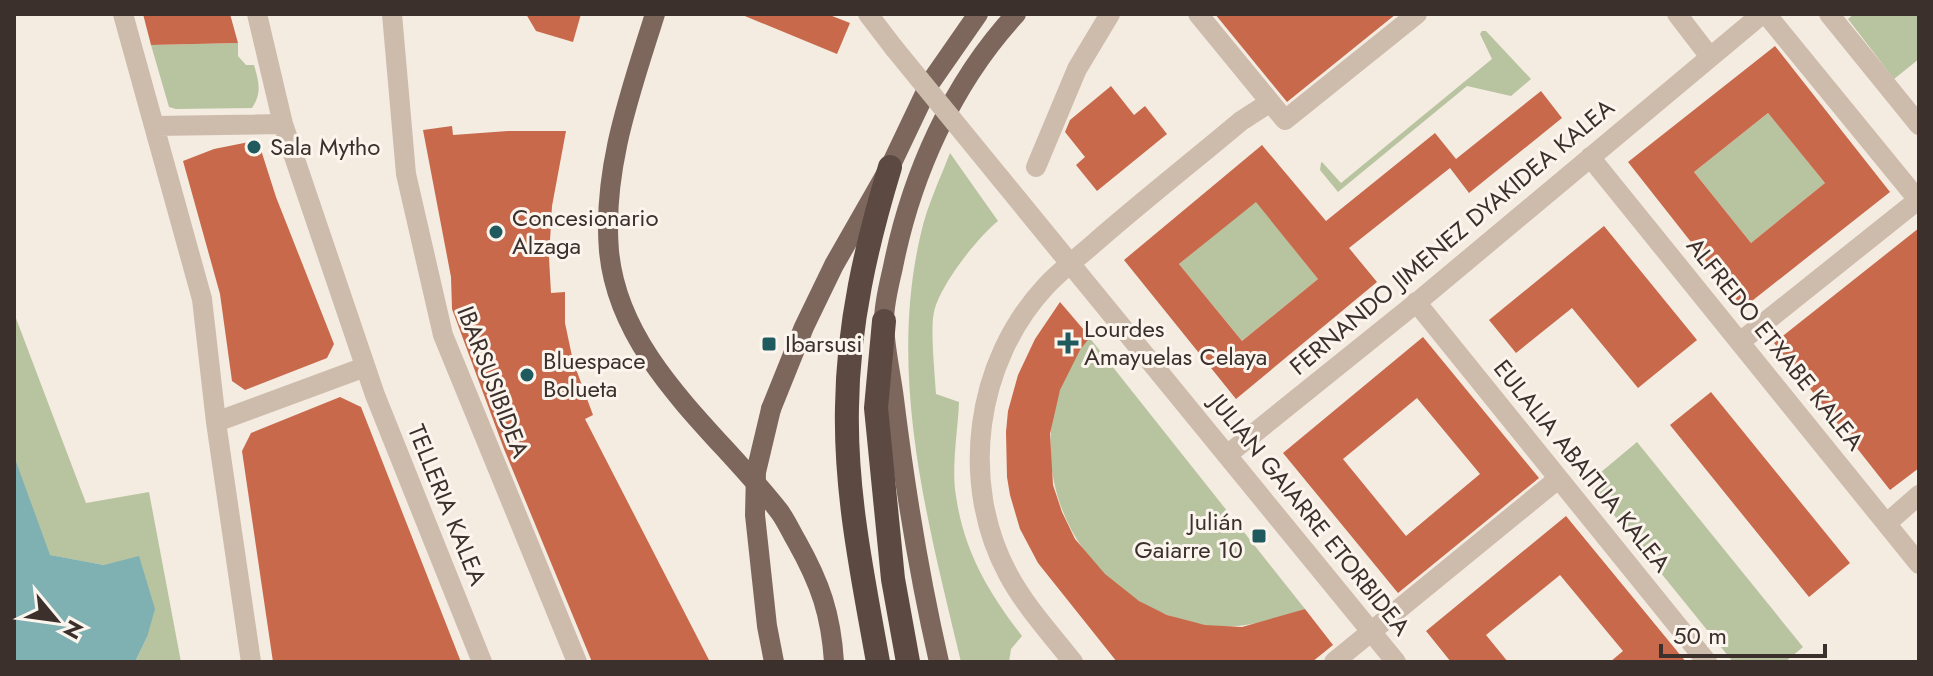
<svg xmlns="http://www.w3.org/2000/svg" width="1933" height="676" font-family="Jost,sans-serif">
	<style>
		.green { fill: #b8c4a0 }
		.water { fill: #7fb0b2 }
		.building { fill: #c8694b; fill-rule: evenodd }
		.lines { fill: none; stroke-linecap: round; stroke-linejoin: round }
		.minor { stroke: #cdbbac; stroke-width: 20 }
		.major { stroke: #7d675c; stroke-width: 20 }
		.highway { stroke: #5c4a42; stroke-width: 24 }
		.minor-bridge { stroke: #cdbbac; stroke-width: 20 }
		.major-bridge { stroke: #7d675c; stroke-width: 20 }
		.poi-dot { fill: #1f5a5e; stroke: #fbf5ee; stroke-width: 3 }
		.labels { text-anchor: middle; stroke-width: 6; stroke-linejoin: round; paint-order: stroke }
		.poi-label { font-size: 24px; fill: #3b302b; stroke: #fbf5ee; text-anchor: start }
		.street-label { font-size: 24px; fill: #3b302b; stroke: #fbf5ee }
	</style>
	<rect width="100%" height="100%" fill="#f4ebe1"/>
	<path class="green" d="M 1854,14 L 1919,14 L 1919,59 L 1894,79 L 1848,19 Z
		M 1482,31 L 1486,31 L 1531,79 L 1511,96 L 1467,86 L 1338,192 L 1320,170 L 1321,163 L 1322,162 L 1341,183 L 1492,59 L 1480,34 Z
		M 238,43 L 238,56 L 246,65 L 254,65 C 259,82 262,93 252,108 L 176,109 L 169,107 L 151,45 Z
		M 1768,113 L 1825,183 L 1751,243 L 1694,172 Z
		M 950,153 L 998,221 C 977,238 940,285 934,312 C 930,329 935,375 936,394 L 959,402 C 958,430 951,468 956,496 C 964,551 988,592 1022,636 L 1011,649 L 1009,662 L 961,662 C 928,523 887,376 921,233 C 927,206 940,179 950,153 Z
		M 1256,201 L 1318,279 L 1242,341 L 1179,264 Z
		M 14,313 L 86,503 L 149,492 L 181,662 L 135,662 L 147,637 L 104,565 L 49,555 L 14,458 Z
		M 1089,337 L 1305,609 C 1272,620 1239,631 1204,625 C 1069,602 1003,446 1089,337 Z
		M 1637,442 L 1803,647 L 1785,662 L 1733,662 L 1588,483 Z"/>
	<path class="water" d="M 14,456 L 50,555 L 104,565 L 139,556 L 155,609 L 147,637 L 135,662 L 14,662 Z"/>
	<path class="building" d="M 143,14 L 230,14 L 238,43 L 151,45 Z
		M 526,14 L 581,14 L 573,42 L 536,31 Z
		M 740,14 L 827,14 L 850,23 L 837,54 Z
		M 1215,14 L 1396,14 L 1287,102 Z
		M 1775,46 L 1890,192 L 1743,308 L 1628,162 ZM 1768,113 L 1825,183 L 1751,243 L 1694,172 Z
		M 1111,86 L 1134,115 L 1145,106 L 1167,134 L 1097,191 L 1076,165 L 1085,157 L 1065,132 L 1070,120 Z
		M 1541,91 L 1562,118 L 1469,193 L 1450,168 L 1349,248 L 1377,282 L 1236,399 L 1124,260 L 1262,145 L 1326,221 L 1435,133 L 1456,159 ZM 1256,202 L 1318,279 L 1242,341 L 1179,264 Z
		M 452,126 L 453,135 L 508,131 L 566,131 L 552,206 L 549,258 L 551,293 L 565,292 L 565,323 L 573,361 L 593,415 L 585,419 L 710,662 L 592,662 L 504,449 L 452,309 L 451,277 L 423,130 Z
		M 249,142 L 261,150 L 276,197 L 334,344 L 327,358 L 245,390 L 232,381 L 220,294 L 183,161 L 214,149 Z
		M 1604,226 L 1697,340 L 1638,388 L 1572,308 L 1516,353 L 1489,320 Z
		M 1919,228 L 1919,468 L 1890,490 L 1774,343 Z
		M 1060,302 L 1090,337 L 1080,350 L 1060,390 L 1050,434 L 1053,485 L 1062,512 L 1075,539 L 1105,574 L 1139,601 L 1167,615 L 1205,625 L 1242,627 L 1305,609 L 1333,645 L 1312,662 L 1117,662 L 1038,563 L 1020,529 L 1010,495 L 1007,477 L 1006,432 L 1008,411 L 1018,375 L 1035,339 Z
		M 1423,337 L 1539,478 L 1398,593 L 1283,453 ZM 1417,398 L 1480,474 L 1406,536 L 1343,459 Z
		M 1711,392 L 1850,563 L 1809,597 L 1670,425 Z
		M 340,397 L 361,407 L 461,662 L 273,662 L 242,451 L 251,433 Z
		M 1566,516 L 1686,662 L 1610,662 L 1623,651 L 1560,575 L 1486,635 L 1508,662 L 1451,662 L 1426,631 Z"/>
	<g class="lines">
		<path class="minor" d="M 123,14 L 202,299 L 216,422 L 251,662
			M 257,14 L 283,124 L 375,395 L 482,662
			M 392,14 L 406,174 L 443,335 L 577,662
			M 868,14 L 894,48
			M 1198,14 L 1285,120 L 1417,14
			M 1677,14 L 1710,57
			M 1766,14 L 1919,201
			M 1829,14 L 1919,125
			M 155,126 L 283,124
			M 1590,157 L 1919,564
			M 1036,167 L 1077,69 L 1110,14
			M 1001,179 L 1396,662
			M 1416,302 L 1707,662
			M 1740,342 L 1918,200
			M 216,422 L 365,367
			M 1227,455 L 1421,299 L 1762,14
			M 1887,523 L 1919,495
			M 1073,662 C 1051,634 1025,606 1008,574 C 959,483 975,362 1046,286 C 1060,271 1076,259 1091,246 C 1140,203 1191,163 1241,121 L 1269,103
			M 1334,662 L 1558,479"/>
		<path class="major" d="M 655,14 C 631,91 602,169 609,251 C 619,359 717,431 779,511 C 786,520 791,532 797,542 C 820,583 831,614 834,662
			M 771,409 L 804,327 L 834,265 L 890,167 L 930,83 L 978,14
			M 939,662 C 919,575 905,488 894,399 C 891,374 884,346 884,321 C 884,303 889,285 893,267 C 911,176 952,83 1016,14"/>
		<path class="highway" d="M 884,321 L 876,408 L 893,579 L 908,662
			M 878,662 C 863,578 845,493 847,407 C 848,325 866,246 890,167"/>
		<path class="minor-bridge" d="M 894,48 L 1001,179"/>
		<path class="major-bridge" d="M 771,409 L 756,472 L 755,515 L 767,626 L 774,662"/>
	</g>
	<g class="poi-dot">
		<circle cx="254" cy="147" r="8"/>
		<circle cx="496" cy="232" r="8"/>
		<path d="M1064 331h8v8h8v8h-8v8h-8v-8h-8v-8h8z"/>
		<rect x="761" y="336" width="16" height="16" rx="4"/>
		<circle cx="527" cy="375" r="8"/>
		<rect x="1251" y="528" width="16" height="16" rx="4"/>
	</g>
	<g class="labels">
		<g class="poi-label">
			<text x="270" y="155">Sala Mytho</text>
			<text x="512" y="226">Concesionario<tspan x="512" dy="28">Alzaga</tspan></text>
			<text x="1084" y="337">Lourdes<tspan x="1084" dy="28">Amayuelas Celaya</tspan></text>
			<text x="785" y="352">Ibarsusi</text>
			<text x="543" y="369">Bluespace<tspan x="543" dy="28">Bolueta</tspan></text>
			<text x="1243" y="530" text-anchor="end">Julián<tspan x="1243" dy="28">Gaiarre 10</tspan></text>
		</g>
		<g class="street-label">
			<text transform="translate(1452 237) rotate(-40)" y="8">FERNANDO JIMENEZ DYAKIDEA KALEA</text>
			<text transform="translate(1775 344) rotate(51)" y="8">ALFREDO ETXABE KALEA</text>
			<text transform="translate(493 382) rotate(69)" y="8">IBARSUSIBIDEA</text>
			<text transform="translate(1582 466) rotate(51)" y="8">EULALIA ABAITUA KALEA</text>
			<text transform="translate(447 505) rotate(68)" y="8">TELLERIA KALEA</text>
			<text transform="translate(1310 515) rotate(51)" y="8">JULIAN GAIARRE ETORBIDEA</text>
		</g>
	</g>
	<rect width="1933" height="676" fill="none" stroke="#3b302b" stroke-width="32"/>
	<g transform="translate(56 620) rotate(119)" stroke="#fbf5ee" stroke-width="6" paint-order="stroke">
	<path d="M0-6L14 30L0 20L-14 30Z" fill="#3b302b"/>
	<text y="-12" font-size="22" font-weight="bold" text-anchor="middle" fill="#3b302b">N</text>
	</g>
	<path d="M1661 644v12h164v-12" fill="none" stroke="#3b302b" stroke-width="4"/>
	<text x="1673" y="644" font-size="24" fill="#3b302b" stroke="#fbf5ee" stroke-width="6" paint-order="stroke">50 m</text>
</svg>
